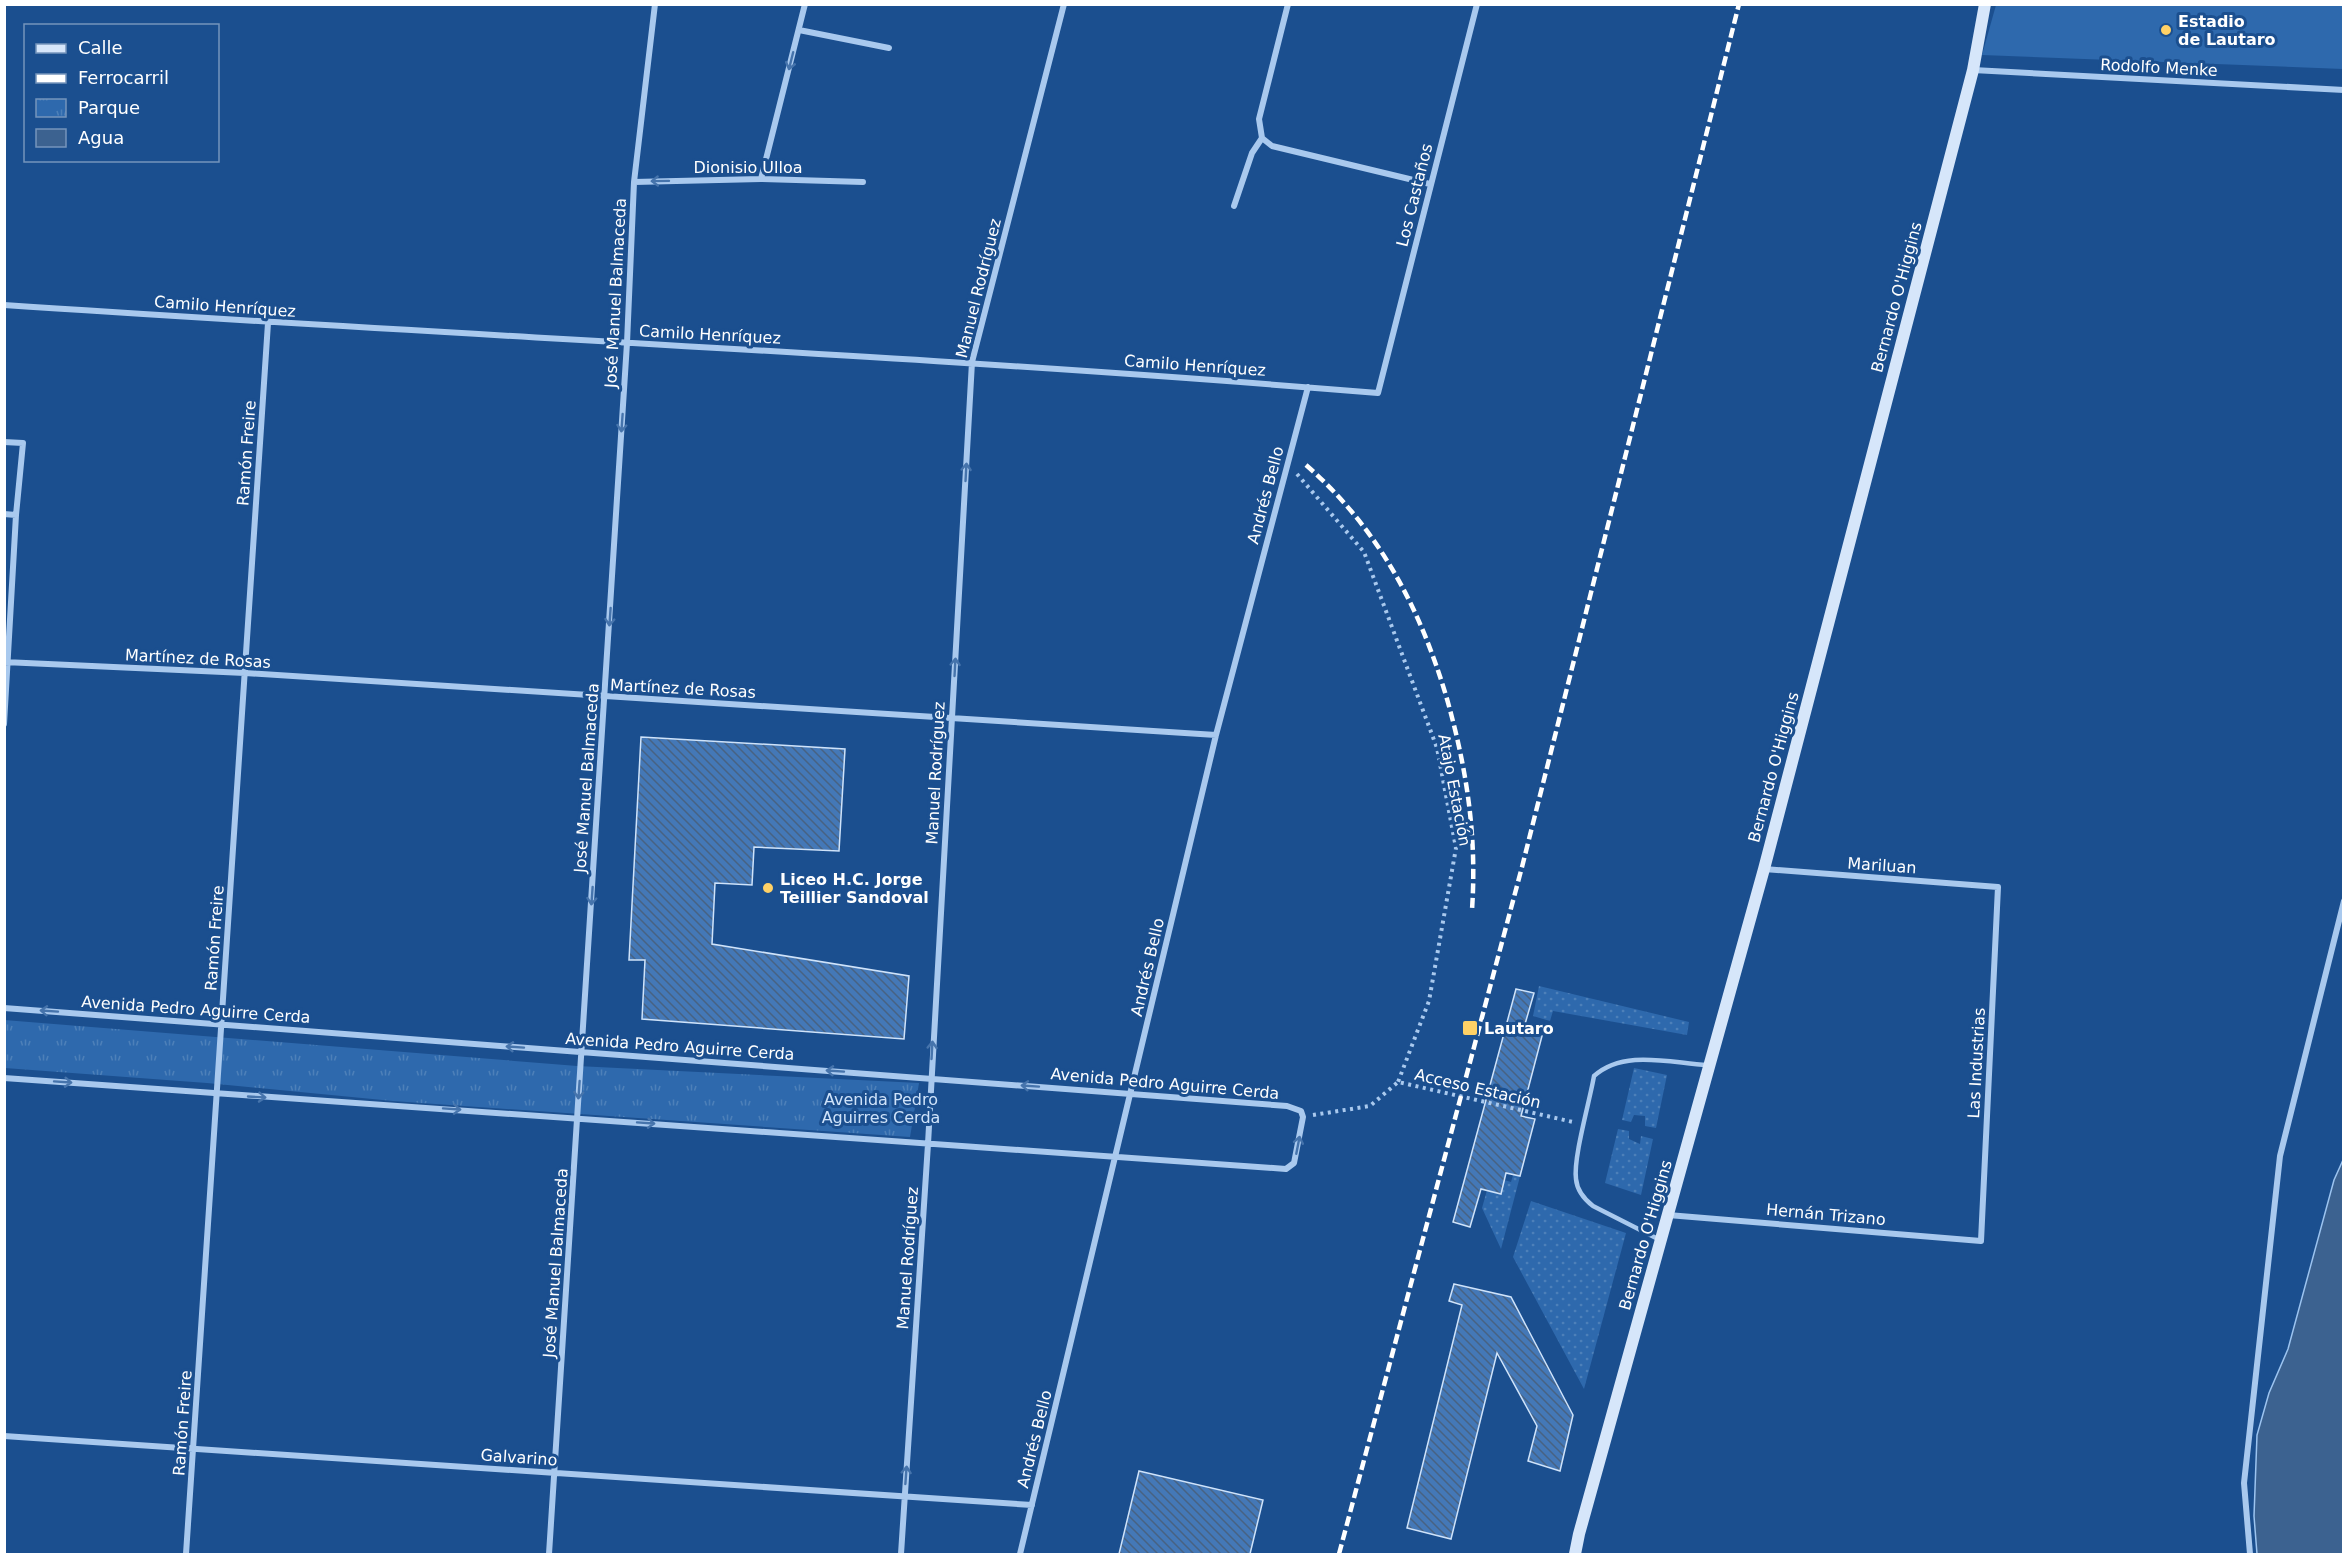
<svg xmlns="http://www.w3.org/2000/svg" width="2348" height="1559" font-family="'DejaVu Sans',sans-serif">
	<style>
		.grass { fill: url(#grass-dots) }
		.park { fill: url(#park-tufts) }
		.pitch { fill: #2e69ad }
		.water { fill: #3c6290; stroke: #9cc4f0; stroke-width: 1.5 }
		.building { fill: url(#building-back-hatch); stroke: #cfe3fa; stroke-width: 1.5 }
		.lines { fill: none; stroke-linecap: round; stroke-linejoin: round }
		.path { stroke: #a9c9ee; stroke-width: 4; stroke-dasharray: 3 4.5; stroke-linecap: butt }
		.service { stroke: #a9c9ee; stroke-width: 4.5 }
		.minor { stroke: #a9c9ee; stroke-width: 6 }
		.secondary { stroke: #d6e6fa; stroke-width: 12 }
		.rail { stroke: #fff; stroke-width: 4.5; stroke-dasharray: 10 4.5; stroke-linecap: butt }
		.oneway { stroke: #4674ac }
		.poi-dot { fill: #ffd166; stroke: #1b4f8f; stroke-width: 2 }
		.labels { text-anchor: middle; stroke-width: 6; stroke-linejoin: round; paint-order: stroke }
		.poi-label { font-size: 16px; font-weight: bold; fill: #fff; stroke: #1b4f8f; text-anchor: start }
		.street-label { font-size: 16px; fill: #fff; stroke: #1b4f8f }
		.park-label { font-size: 16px; fill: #cfe3fa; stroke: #1b4f8f }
	</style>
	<defs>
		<pattern id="grass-dots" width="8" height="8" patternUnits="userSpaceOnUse" patternTransform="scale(1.5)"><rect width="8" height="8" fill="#2e69ad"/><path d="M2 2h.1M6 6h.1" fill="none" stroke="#4d80b9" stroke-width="1.8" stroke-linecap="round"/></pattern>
		<pattern id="park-tufts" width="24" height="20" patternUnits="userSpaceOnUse" patternTransform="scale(1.5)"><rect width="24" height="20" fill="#2e69ad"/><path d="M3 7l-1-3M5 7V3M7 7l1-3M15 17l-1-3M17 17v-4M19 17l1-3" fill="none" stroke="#4d80b9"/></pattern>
		<pattern id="building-back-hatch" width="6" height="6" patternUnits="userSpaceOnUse" patternTransform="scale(1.5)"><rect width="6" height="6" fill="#4478b7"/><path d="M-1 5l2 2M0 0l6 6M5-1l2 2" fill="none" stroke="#486282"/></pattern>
	</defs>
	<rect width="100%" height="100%" fill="#1b4f8f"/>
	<path class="grass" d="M 1539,986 L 1689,1022 L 1687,1035 L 1553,1011 L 1550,1021 L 1533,1016 Z
		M 1634,1068 L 1667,1075 L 1656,1128 L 1645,1126 L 1645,1116 L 1634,1115 L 1631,1122 L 1622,1120 Z
		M 1618,1129 L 1629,1131 L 1629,1139 L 1640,1144 L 1641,1136 L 1653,1139 L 1641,1195 L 1605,1183 Z
		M 1518,1159 L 1524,1161 L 1501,1249 L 1482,1208 L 1491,1176 L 1511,1182 Z
		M 1531,1201 L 1626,1233 L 1584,1389 L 1513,1257 Z"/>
	<path class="park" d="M 4,1020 L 577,1066 L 919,1083 L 910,1137 L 393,1101 L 207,1083 L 5,1068 Z"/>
	<path class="pitch" d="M 1996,5 L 2343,5 L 2343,69 L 1982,55 Z"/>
	<path class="water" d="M 2343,1160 L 2343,1554 L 2257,1554 L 2254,1516 L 2257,1435 L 2269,1393 L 2288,1349 L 2334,1180 Z"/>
	<path class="building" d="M 641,737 L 845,749 L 839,851 L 754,847 L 752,885 L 715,883 L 712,944 L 909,976 L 904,1039 L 642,1019 L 645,960 L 629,960 Z
		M 1516,989 L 1534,993 L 1523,1031 L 1542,1036 L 1521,1116 L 1535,1119 L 1520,1176 L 1506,1173 L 1501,1194 L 1481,1189 L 1470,1227 L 1453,1222 Z
		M 1454,1284 L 1511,1297 L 1573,1415 L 1560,1471 L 1528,1461 L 1537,1426 L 1497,1353 L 1451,1539 L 1407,1528 L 1462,1305 L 1449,1301 Z
		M 1139,1471 L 1263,1500 L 1250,1554 L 1119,1554 Z"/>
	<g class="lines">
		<path class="path" d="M 1297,474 L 1364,552 L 1437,748 L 1456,848 L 1429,1001 L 1398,1082
			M 1313,1115 L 1370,1106 L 1398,1082 L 1573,1122"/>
		<path class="service" d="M 1660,1240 L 1593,1206 C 1584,1199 1577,1190 1576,1179 C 1573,1158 1590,1100 1594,1076 C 1624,1049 1670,1063 1707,1065"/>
		<path class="minor" d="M 1288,4 L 1259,119 L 1262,138 L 1272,146 L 1430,184
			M 799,30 L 889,48
			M 1973,70 L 2344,90
			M 761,179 L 805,4
			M 634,182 L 761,179 L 863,182
			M 1234,206 L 1252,153 L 1262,138
			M 4,305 C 462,336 920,355 1378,393 L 1477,4
			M 4,442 L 23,443 L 16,515 L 4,724
			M 4,514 L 16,515
			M 4,662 L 245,673 L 1216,735
			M 4,1008 L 1287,1106 L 1301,1111 L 1303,1117 L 1294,1163 L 1286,1169 L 4,1078
			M 1668,1215 L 1981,1241 L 1998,887 L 1764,869
			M 4,1436 L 1032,1505
			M 186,1554 L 268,323
			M 549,1554 L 627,343 L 634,182 L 655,4
			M 901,1554 L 928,1144 L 972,362 L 1064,4
			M 1020,1554 L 1216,735 L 1308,387
			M 2250,1554 L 2244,1483 L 2280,1156 L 2344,901"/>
		<path class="secondary" d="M 1575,1554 L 1579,1534 L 1764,869 L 1973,70 L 1985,4"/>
		<path class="rail" d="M 1306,465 C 1378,528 1420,607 1447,699 C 1467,770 1477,836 1472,910
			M 1339,1554 L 1522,867 L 1739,4"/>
	</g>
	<defs><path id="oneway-shaft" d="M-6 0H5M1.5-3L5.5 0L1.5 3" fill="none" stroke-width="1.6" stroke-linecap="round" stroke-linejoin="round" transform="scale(1.5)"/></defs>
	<g class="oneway">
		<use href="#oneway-shaft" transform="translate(791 61) rotate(104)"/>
		<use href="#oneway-shaft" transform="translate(660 181) rotate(179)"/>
		<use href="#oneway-shaft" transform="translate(622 423) rotate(94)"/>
		<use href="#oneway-shaft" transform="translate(966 472) rotate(-87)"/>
		<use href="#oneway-shaft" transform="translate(610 617) rotate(94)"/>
		<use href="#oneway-shaft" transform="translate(955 667) rotate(-87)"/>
		<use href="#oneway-shaft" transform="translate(592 896) rotate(94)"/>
		<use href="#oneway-shaft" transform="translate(49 1011) rotate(-176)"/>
		<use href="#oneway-shaft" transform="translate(515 1047) rotate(-176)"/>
		<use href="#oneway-shaft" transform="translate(932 1050) rotate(-87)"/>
		<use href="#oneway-shaft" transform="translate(835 1071) rotate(-176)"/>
		<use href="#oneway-shaft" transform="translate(63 1082) rotate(4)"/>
		<use href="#oneway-shaft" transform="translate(1030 1086) rotate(-176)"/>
		<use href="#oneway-shaft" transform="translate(579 1090) rotate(94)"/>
		<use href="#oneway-shaft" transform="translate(257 1097) rotate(3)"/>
		<use href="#oneway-shaft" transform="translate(452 1109) rotate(4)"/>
		<use href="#oneway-shaft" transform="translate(646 1123) rotate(4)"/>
		<use href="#oneway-shaft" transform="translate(1298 1145) rotate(-79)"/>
		<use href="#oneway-shaft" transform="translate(906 1475) rotate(-86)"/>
	</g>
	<g class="poi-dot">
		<circle cx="2166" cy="30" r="6"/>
		<circle cx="768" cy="888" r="6"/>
		<rect x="1462" y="1020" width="16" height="16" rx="3"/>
	</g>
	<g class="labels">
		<g class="poi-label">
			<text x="2178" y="27">Estadio<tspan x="2178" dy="18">de Lautaro</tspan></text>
			<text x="780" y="885">Liceo H.C. Jorge<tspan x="780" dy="18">Teillier Sandoval</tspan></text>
			<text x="1484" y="1034">Lautaro</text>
		</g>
		<g class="street-label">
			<text transform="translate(2159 67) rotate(3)" y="6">Rodolfo Menke</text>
			<text x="748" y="173">Dionisio Ulloa</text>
			<text transform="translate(1414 195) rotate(-76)" y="6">Los Castaños</text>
			<text transform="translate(978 288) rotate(-76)" y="6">Manuel Rodríguez</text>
			<text transform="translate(615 293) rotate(-87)" y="6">José Manuel Balmaceda</text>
			<text transform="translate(1896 297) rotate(-75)" y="6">Bernardo O'Higgins</text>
			<text transform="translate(225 306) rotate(4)" y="6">Camilo Henríquez</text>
			<text transform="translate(710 334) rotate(3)" y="6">Camilo Henríquez</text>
			<text transform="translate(1195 365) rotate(4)" y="6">Camilo Henríquez</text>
			<text transform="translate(246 453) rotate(-86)" y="6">Ramón Freire</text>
			<text transform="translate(1265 495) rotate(-75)" y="6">Andrés Bello</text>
			<text transform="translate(198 658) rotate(3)" y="6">Martínez de Rosas</text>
			<text transform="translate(683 688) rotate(3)" y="6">Martínez de Rosas</text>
			<text transform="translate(1773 767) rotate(-75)" y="6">Bernardo O'Higgins</text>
			<text transform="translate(935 773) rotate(-87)" y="6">Manuel Rodríguez</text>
			<text transform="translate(586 778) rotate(-86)" y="6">José Manuel Balmaceda</text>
			<text transform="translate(1455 790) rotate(79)" y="6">Atajo Estación</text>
			<text transform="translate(1882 865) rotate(4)" y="6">Mariluan</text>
			<text transform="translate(214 938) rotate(-86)" y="6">Ramón Freire</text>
			<text transform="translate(1147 967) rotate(-77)" y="6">Andrés Bello</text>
			<text transform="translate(196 1009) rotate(4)" y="6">Avenida Pedro Aguirre Cerda</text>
			<text transform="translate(680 1046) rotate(4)" y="6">Avenida Pedro Aguirre Cerda</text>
			<text transform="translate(1976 1063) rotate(-87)" y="6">Las Industrias</text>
			<text transform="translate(1165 1083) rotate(5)" y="6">Avenida Pedro Aguirre Cerda</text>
			<text transform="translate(1478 1088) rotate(13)" y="6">Acceso Estación</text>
			<text transform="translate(1826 1214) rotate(5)" y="6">Hernán Trizano</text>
			<text transform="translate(1645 1235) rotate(-74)" y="6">Bernardo O'Higgins</text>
			<text transform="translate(907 1258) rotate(-86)" y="6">Manuel Rodríguez</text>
			<text transform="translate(555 1263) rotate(-86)" y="6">José Manuel Balmaceda</text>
			<text transform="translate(182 1423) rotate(-86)" y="6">Ramón Freire</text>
			<text transform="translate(1034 1439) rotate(-76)" y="6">Andrés Bello</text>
			<text transform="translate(519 1457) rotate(4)" y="6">Galvarino</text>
		</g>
		<g class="park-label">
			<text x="881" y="1105">Avenida Pedro<tspan x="881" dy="18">Aguirres Cerda</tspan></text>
		</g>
	</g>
	<rect width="2348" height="1559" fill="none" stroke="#ffffff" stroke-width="12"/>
	<rect x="24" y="24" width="195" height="138" fill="#1b4f8f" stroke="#7695bc" stroke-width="1.5"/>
	<rect x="36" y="44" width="30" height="9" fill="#d6e6fa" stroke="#7695bc" stroke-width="1.5"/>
	<text x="78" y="54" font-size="18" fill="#ffffff">Calle</text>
	<rect x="36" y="74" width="30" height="9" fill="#ffffff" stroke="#7695bc" stroke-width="1.5"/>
	<text x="78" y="84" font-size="18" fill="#ffffff">Ferrocarril</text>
	<rect x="36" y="99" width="30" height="18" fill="url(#park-tufts)" stroke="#7695bc" stroke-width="1.5"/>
	<text x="78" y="114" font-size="18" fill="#ffffff">Parque</text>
	<rect x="36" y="129" width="30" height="18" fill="#3c6290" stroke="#7695bc" stroke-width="1.5"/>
	<text x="78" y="144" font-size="18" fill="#ffffff">Agua</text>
</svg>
